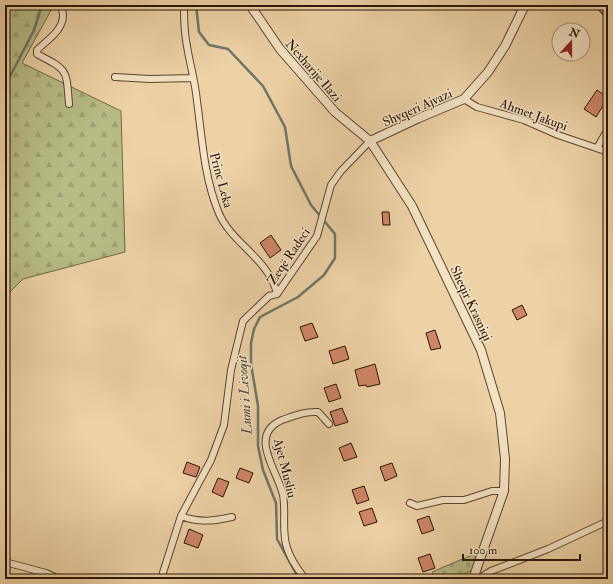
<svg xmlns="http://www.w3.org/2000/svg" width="613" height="584" font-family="'IM FELL Double Pica',serif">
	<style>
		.forest { fill: url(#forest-firs); stroke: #706848 }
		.cemetery { fill: url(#cemetery-stones); stroke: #706848 }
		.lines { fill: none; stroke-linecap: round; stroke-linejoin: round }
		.stream { stroke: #6c766a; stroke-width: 2.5 }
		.building { fill: #cf8668; stroke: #281508 }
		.minor-casing { stroke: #59442f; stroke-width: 8 }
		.tertiary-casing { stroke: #59442f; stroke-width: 10 }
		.minor { stroke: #f3e2c4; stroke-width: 6 }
		.tertiary { stroke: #f3e2c4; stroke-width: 8 }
		.labels { text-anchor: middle; stroke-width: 3; stroke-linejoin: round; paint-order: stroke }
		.street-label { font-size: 13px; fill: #281508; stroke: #f3e2c4 }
		.water-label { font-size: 14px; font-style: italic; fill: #504d41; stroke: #f3e2c4 }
	</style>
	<defs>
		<pattern id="forest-firs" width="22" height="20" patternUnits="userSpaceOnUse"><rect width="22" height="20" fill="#b7bc87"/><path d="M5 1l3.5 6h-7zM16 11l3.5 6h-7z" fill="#9da173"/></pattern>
		<pattern id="cemetery-stones" width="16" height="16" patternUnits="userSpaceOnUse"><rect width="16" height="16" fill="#b7bc87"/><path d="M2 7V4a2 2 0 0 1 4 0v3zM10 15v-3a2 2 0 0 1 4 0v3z" fill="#9da173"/></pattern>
	</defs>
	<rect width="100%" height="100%" fill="#edd2a5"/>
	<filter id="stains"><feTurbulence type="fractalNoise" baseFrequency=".005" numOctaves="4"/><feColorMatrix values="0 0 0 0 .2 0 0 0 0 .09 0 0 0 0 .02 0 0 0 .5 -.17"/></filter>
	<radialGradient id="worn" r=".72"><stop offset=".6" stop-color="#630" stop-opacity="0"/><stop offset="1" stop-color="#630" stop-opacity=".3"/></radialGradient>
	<path class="forest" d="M 5,5 L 54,5 L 22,63 L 121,111 L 125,252 L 23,279 L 5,297 Z"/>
	<path class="cemetery" d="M 479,552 L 473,570 L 452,579 L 436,579 L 432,572 Z"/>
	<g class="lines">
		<path class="stream" d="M 196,5 L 199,32 L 209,45 L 228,49 L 263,86 L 285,127 L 291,166 L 311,205 L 335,234 L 335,258 L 324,275 L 298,297 L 260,317 L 254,329 L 251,343 L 251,364 L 258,406 L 258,446 L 263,470 L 276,503 L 277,539 L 299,579
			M 5,86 L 34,30 L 42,5"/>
	</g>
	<path class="building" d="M 594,5 L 608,5 L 608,12 L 604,16 Z
		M 597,90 L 608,98 L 596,117 L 584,109 Z
		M 382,212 L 389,212 L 390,225 L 383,225 Z
		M 271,235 L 281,250 L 270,258 L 260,243 Z
		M 522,305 L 527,315 L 517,320 L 512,310 Z
		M 312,323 L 318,337 L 305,341 L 300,327 Z
		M 435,330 L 441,348 L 431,350 L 426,333 Z
		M 345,346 L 349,359 L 333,364 L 329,351 Z
		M 375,364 L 380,384 L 367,387 L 366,385 L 359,386 L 355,370 Z
		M 336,384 L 341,398 L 329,402 L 324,388 Z
		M 342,408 L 348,422 L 335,426 L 330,412 Z
		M 351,443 L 357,457 L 344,461 L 339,448 Z
		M 187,462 L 200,467 L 196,477 L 183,473 Z
		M 392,463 L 397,476 L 385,481 L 380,467 Z
		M 240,468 L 253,473 L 249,483 L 236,478 Z
		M 218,478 L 229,482 L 223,497 L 212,492 Z
		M 364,486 L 369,500 L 357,504 L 352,490 Z
		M 372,508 L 377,522 L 364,526 L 359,512 Z
		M 429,516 L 434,530 L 422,534 L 417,520 Z
		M 189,529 L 203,535 L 198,548 L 184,543 Z
		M 430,554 L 435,568 L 423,572 L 418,558 Z"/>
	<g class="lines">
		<defs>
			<path id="minor" d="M 61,5 C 61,8 63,11 63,15 C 63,31 47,40 37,50 L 37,54 C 69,71 66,69 69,104
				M 184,5 C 184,14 184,23 185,32 C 187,55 195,78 197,101 C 202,138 204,176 218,211 C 230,243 269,258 277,294
				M 515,5 L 522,11
				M 115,77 L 150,79 L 193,78
				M 464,99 L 477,107 L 524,120 L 558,135 L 608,152
				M 597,148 L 608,129
				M 410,503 L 417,506 L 443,500 L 464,500 L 492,491 L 504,491
				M 181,516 C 199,523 214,521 232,517
				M 5,562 L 46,573 L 59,579
				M 161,579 L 181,516 L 211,460 L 224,425 L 231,370 L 243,321 L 269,296 L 277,294 L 317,236 L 331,185 L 341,171 L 370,141
				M 305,579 C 297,568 289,557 286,544 C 282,528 286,511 283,495 C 278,471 247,435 282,420 C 294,416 305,411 318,412 L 329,424
				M 478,579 L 491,571 L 548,549 L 608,521"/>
			<path id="tertiary" d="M 250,5 L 280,49 L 335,112 L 370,141 L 412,206 L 481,350 L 500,413 L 505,459 L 504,491 L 473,579
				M 370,141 L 419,118 L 464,99 L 488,72 L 505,46 L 525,5"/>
		</defs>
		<use href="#minor" class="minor-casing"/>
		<use href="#tertiary" class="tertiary-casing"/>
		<use href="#minor" class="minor"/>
		<use href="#tertiary" class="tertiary"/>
	</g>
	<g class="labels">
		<g class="street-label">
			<text transform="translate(314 70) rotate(49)" y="5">Nexharije Ilazi</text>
			<text transform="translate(417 107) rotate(-24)" y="5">Shyqeri Ajvazi</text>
			<text transform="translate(534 114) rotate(20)" y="5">Ahmet Jakupi</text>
			<text transform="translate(222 180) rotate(75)" y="5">Princ Leka</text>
			<text transform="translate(288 256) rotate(-56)" y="5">Zeqë Radeci</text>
			<text transform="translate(472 303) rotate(65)" y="5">Sheqir Krasniqi</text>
			<text transform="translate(286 468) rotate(76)" y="5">Ajet Musliu</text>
		</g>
		<g class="water-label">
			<text transform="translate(244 395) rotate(-94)" y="5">Lumi i Livoqit</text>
		</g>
	</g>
	<rect width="613" height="584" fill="none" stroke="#edd2a5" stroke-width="20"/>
	<rect x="6" y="6" width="601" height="572" fill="none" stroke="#281508" stroke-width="2"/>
	<rect x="10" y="10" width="593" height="564" fill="none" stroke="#281508"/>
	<g transform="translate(571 42) rotate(21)"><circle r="19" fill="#f3e2c4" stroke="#a29079"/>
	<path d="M0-3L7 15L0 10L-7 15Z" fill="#8f2418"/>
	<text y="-6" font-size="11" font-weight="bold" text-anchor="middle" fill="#281508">N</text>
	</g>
	<path d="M463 554v6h117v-6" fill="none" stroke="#281508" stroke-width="2"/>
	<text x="469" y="554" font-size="12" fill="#281508" stroke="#f3e2c4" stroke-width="3" paint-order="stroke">100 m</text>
	<rect width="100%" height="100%" filter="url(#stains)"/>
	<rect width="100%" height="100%" fill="url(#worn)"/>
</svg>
